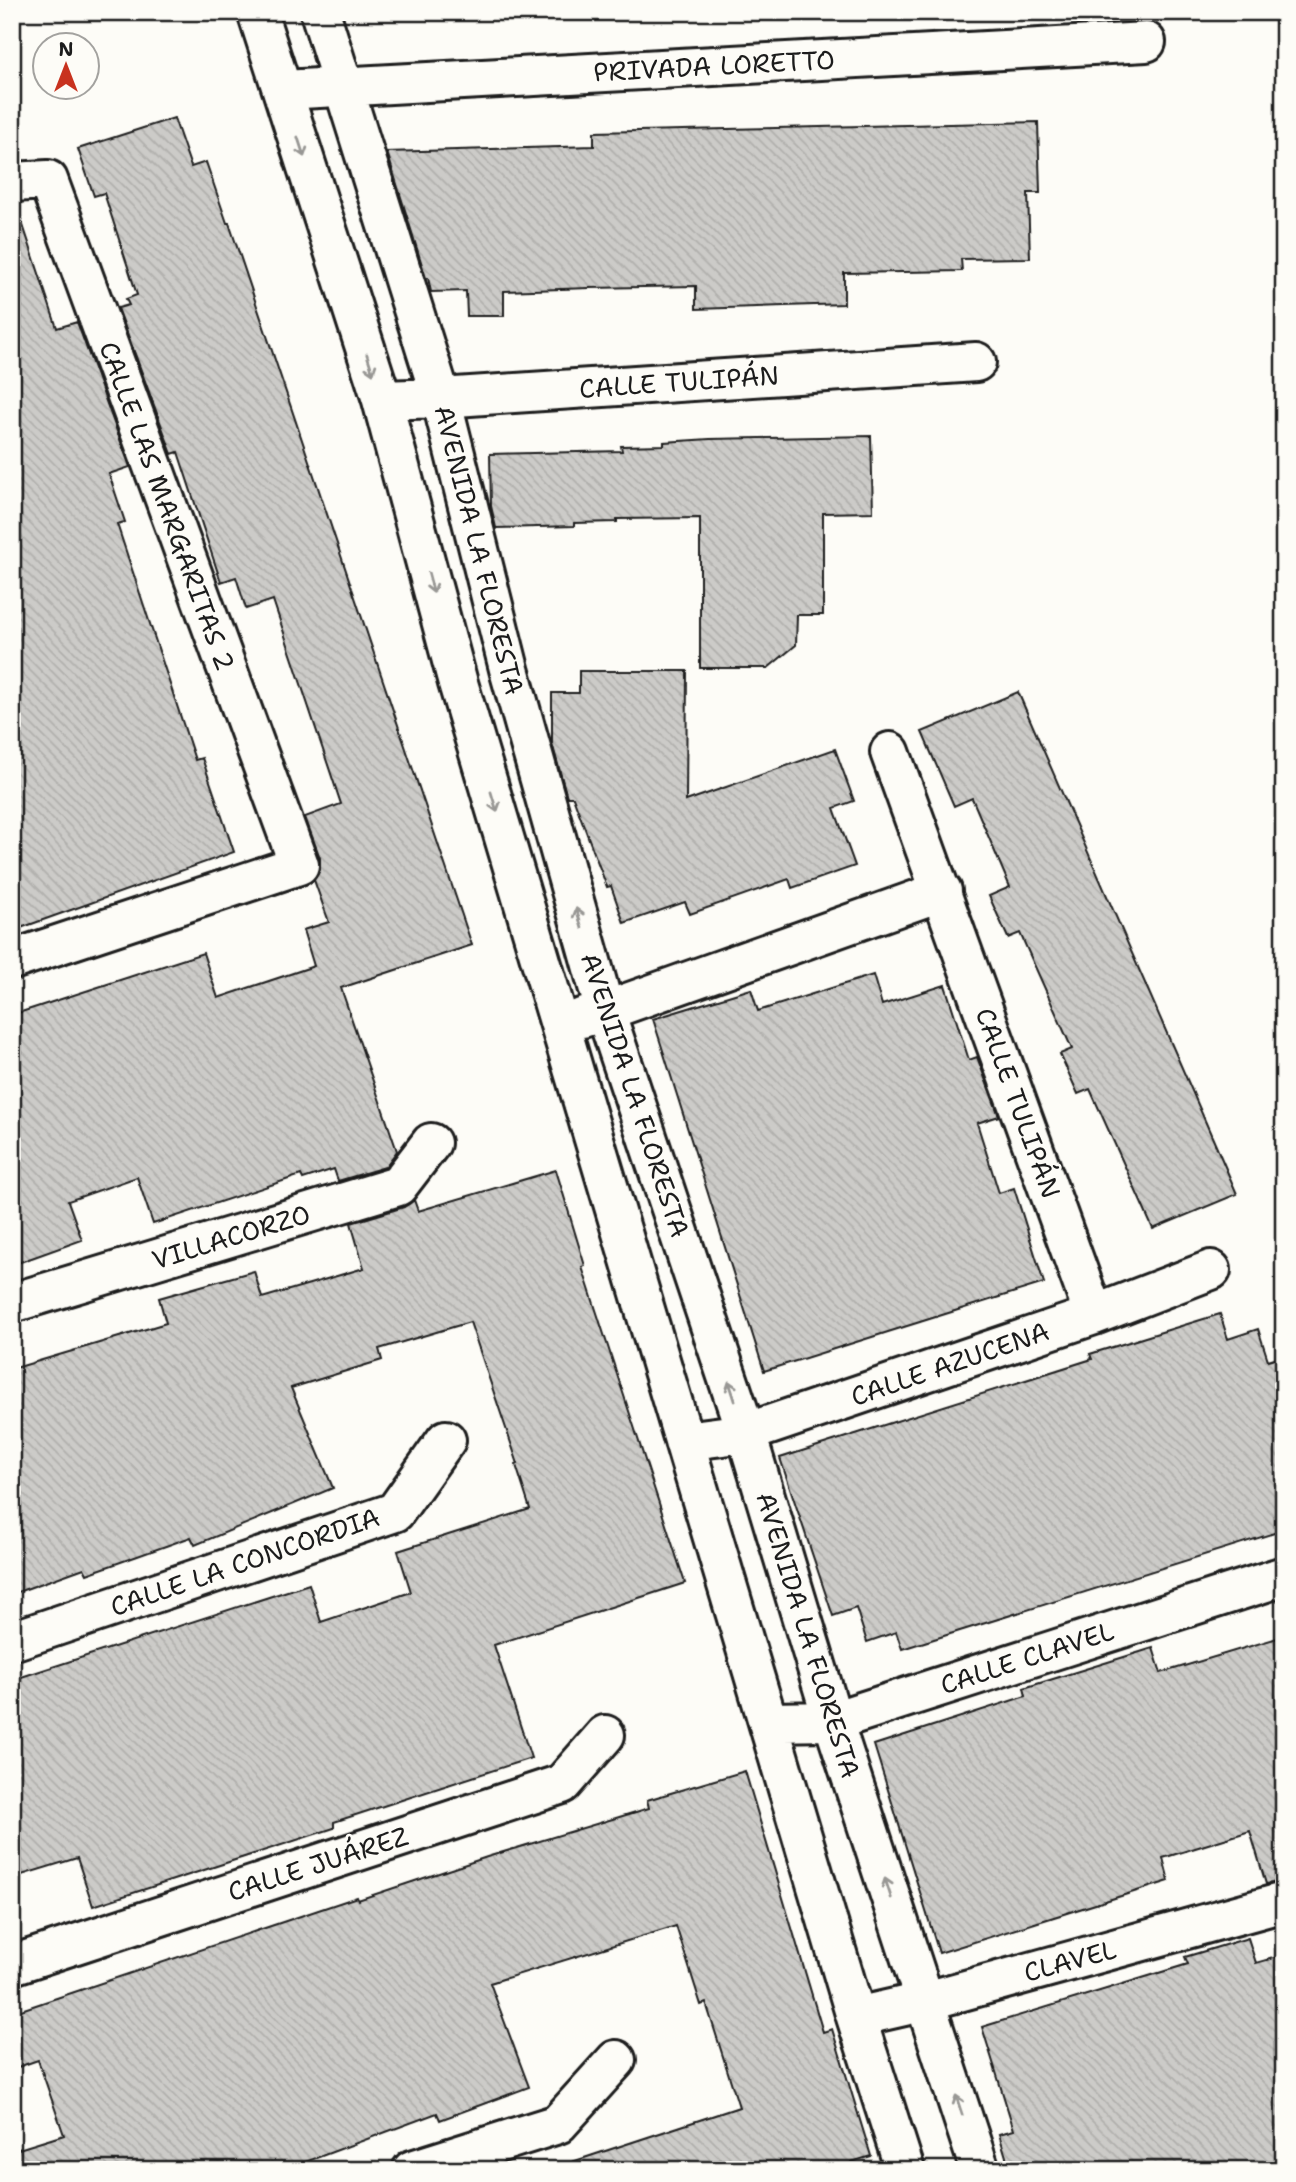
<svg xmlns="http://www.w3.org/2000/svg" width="1296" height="2182" font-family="'Shantell Sans',sans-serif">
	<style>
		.building { fill: url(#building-back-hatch); stroke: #1c1c1c; stroke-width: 2 }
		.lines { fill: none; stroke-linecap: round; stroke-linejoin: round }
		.minor-casing { stroke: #1c1c1c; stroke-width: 44 }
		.minor { stroke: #fdfcf7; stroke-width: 38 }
		.oneway { stroke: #989794 }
		.labels { text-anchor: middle; stroke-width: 5; stroke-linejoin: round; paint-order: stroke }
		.street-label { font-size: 26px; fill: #1c1c1c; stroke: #fdfcf7 }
	</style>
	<defs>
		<pattern id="building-back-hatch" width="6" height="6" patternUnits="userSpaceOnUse" patternTransform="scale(1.75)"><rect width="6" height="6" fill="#cccbc8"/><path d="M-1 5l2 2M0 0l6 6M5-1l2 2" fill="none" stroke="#afaeab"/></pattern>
	</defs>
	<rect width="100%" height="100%" fill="#fdfcf7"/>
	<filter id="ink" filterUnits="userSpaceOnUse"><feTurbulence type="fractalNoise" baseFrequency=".0143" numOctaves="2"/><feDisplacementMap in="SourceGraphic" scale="14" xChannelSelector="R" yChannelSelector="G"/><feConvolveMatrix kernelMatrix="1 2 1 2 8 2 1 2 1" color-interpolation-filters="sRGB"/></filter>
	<g filter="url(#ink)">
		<path class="building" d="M 174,118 L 191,167 L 206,162 L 227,223 L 229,223 L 472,945 L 341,988 L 397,1151 L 385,1167 L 338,1181 L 334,1169 L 303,1179 L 301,1175 L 153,1224 L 137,1177 L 68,1201 L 82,1240 L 12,1265 L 12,1015 L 203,953 L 218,998 L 314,966 L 303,930 L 329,922 L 314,880 L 320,870 L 320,858 L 305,817 L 341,804 L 273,600 L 246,609 L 236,577 L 221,582 L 178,452 L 172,454 L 118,308 L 129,305 L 126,299 L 137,295 L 104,193 L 94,196 L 78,149 Z
			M 1038,122 L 1040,193 L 1028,193 L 1030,258 L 961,259 L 962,271 L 844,273 L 844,304 L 696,309 L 696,286 L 590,288 L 504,291 L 504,316 L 467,316 L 466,291 L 431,292 L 428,278 L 426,278 L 387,152 L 594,146 L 594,132 Z
			M 20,216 L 57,328 L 77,322 L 130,467 L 109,474 L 125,522 L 117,524 L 195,760 L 202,758 L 234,852 L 12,931 L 12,217 Z
			M 871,436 L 873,512 L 823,513 L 823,615 L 797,615 L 796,645 L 768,668 L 700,668 L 700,518 L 617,519 L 617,522 L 574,523 L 574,526 L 496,528 L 491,506 L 490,454 L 622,451 L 621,446 L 664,445 L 664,442 L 710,439 Z
			M 579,671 L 687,671 L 686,801 L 835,749 L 854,801 L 834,808 L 855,866 L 792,888 L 789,879 L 690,914 L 685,902 L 624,923 L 611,886 L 607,887 L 573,797 L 567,797 L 552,743 L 552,693 L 579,693 Z
			M 1018,692 L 1237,1194 L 1153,1229 L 1090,1089 L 1078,1094 L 1060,1054 L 1072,1049 L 1020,933 L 1008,938 L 989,896 L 1010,887 L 972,798 L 954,806 L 922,732 Z
			M 873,975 L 882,1005 L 945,985 L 969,1060 L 977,1057 L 999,1116 L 977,1123 L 999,1193 L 1014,1188 L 1044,1283 L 764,1371 L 653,1019 L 751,989 L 758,1011 Z
			M 556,1170 L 585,1266 L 582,1267 L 685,1583 L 494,1645 L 531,1758 L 334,1822 L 334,1828 L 93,1906 L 77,1858 L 12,1878 L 12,1680 L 309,1584 L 321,1622 L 411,1592 L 398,1551 L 530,1509 L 516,1465 L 518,1464 L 470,1322 L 379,1349 L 382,1360 L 291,1388 L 333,1488 L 195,1545 L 191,1537 L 87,1574 L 84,1568 L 12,1594 L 12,1369 L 166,1323 L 159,1298 L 215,1282 L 254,1271 L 262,1298 L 364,1268 L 351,1223 L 404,1207 L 414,1200 L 418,1211 Z
			M 1220,1314 L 1228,1339 L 1258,1329 L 1268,1360 L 1284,1355 L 1284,1530 L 902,1649 L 896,1632 L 867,1642 L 856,1608 L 833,1616 L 780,1458 L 1092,1359 L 1090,1354 Z
			M 1284,1636 L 1284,1881 L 1266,1884 L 1250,1831 L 1163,1858 L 1169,1881 L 939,1953 L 874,1745 L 1026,1696 L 1024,1688 L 1153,1648 L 1161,1673 Z
			M 745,1771 L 823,2032 L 832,2029 L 871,2156 L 852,2162 L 854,2170 L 574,2170 L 572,2162 L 739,2107 L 706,2003 L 701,2005 L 676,1926 L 490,1983 L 529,2087 L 440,2120 L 437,2113 L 284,2170 L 12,2170 L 12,2151 L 64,2135 L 38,2060 L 12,2069 L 12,2013 L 357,1897 L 358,1900 L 487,1857 L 649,1808 L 647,1800 Z
			M 1248,1938 L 1256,1963 L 1284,1955 L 1284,2161 L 1255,2170 L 1010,2170 L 999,2134 L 1014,2130 L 982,2027 L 1188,1964 L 1185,1957 Z"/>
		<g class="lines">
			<defs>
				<path id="minor" d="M 257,12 L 382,400 L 458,683 L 856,2017 L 905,2170
					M 320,12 L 441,398 L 510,673 L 605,1011 L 746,1433 L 833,1721 L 980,2170
					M 283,90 L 1146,42
					M 12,182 L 48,180 L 299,865 L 12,960
					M 382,400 L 441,398 L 976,362
					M 890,752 L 1094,1315
					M 582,1018 L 605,1011 L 942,891
					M 12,1303 L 398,1186 L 431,1143
					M 684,1441 L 746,1433 L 1094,1315 L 1211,1270
					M 12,1641 L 395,1512 L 446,1440
					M 768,1722 L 833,1721 L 1284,1576
					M 12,1965 L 562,1784 L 605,1735
					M 856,2017 L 926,2001 L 1284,1902
					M 412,2170 L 558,2124 L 616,2060"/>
			</defs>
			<use href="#minor" class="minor-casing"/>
			<use href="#minor" class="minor"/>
		</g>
		<defs><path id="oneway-shaft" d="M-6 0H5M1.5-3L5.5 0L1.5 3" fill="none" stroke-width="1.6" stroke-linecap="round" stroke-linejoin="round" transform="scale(1.75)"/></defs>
		<g class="oneway">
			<use href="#oneway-shaft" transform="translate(301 147) rotate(72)"/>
			<use href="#oneway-shaft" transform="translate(370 364) rotate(72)"/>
			<use href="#oneway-shaft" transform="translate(431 583) rotate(75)"/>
			<use href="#oneway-shaft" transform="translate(494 802) rotate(73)"/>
			<use href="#oneway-shaft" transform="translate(579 918) rotate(-106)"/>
			<use href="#oneway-shaft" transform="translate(732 1391) rotate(-108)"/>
			<use href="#oneway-shaft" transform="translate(888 1888) rotate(-108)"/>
			<use href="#oneway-shaft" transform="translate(959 2105) rotate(-108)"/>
		</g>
	</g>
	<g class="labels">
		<g class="street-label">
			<text transform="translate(714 66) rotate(-3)" y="9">PRIVADA LORETTO</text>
			<text transform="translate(679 382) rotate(-4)" y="9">CALLE TULIPÁN</text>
			<text transform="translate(167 506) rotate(70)" y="9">CALLE LAS MARGARITAS 2</text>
			<text transform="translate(479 550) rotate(76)" y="9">AVENIDA LA FLORESTA</text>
			<text transform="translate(635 1095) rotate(72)" y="9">AVENIDA LA FLORESTA</text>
			<text transform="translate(1018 1103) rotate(70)" y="9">CALLE TULIPÁN</text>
			<text transform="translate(231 1237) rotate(-17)" y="9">VILLACORZO</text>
			<text transform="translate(950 1364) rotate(-19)" y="9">CALLE AZUCENA</text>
			<text transform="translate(245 1562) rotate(-19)" y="9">CALLE LA CONCORDIA</text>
			<text transform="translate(808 1635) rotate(73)" y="9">AVENIDA LA FLORESTA</text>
			<text transform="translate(1027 1658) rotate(-18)" y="9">CALLE CLAVEL</text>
			<text transform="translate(318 1864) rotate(-18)" y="9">CALLE JUÁREZ</text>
			<text transform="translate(1070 1961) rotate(-15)" y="9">CLAVEL</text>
		</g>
	</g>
	<rect width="1296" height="2182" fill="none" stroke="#fdfcf7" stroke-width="42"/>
	<rect x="21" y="21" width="1254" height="2140" fill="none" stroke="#1c1c1c" stroke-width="2.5" filter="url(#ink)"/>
	<g transform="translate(66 66)"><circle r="33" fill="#fdfcf7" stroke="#a3a29f" stroke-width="2"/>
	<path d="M0-5L12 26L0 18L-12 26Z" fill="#c8321e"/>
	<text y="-10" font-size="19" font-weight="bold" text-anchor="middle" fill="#1c1c1c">N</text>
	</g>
</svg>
